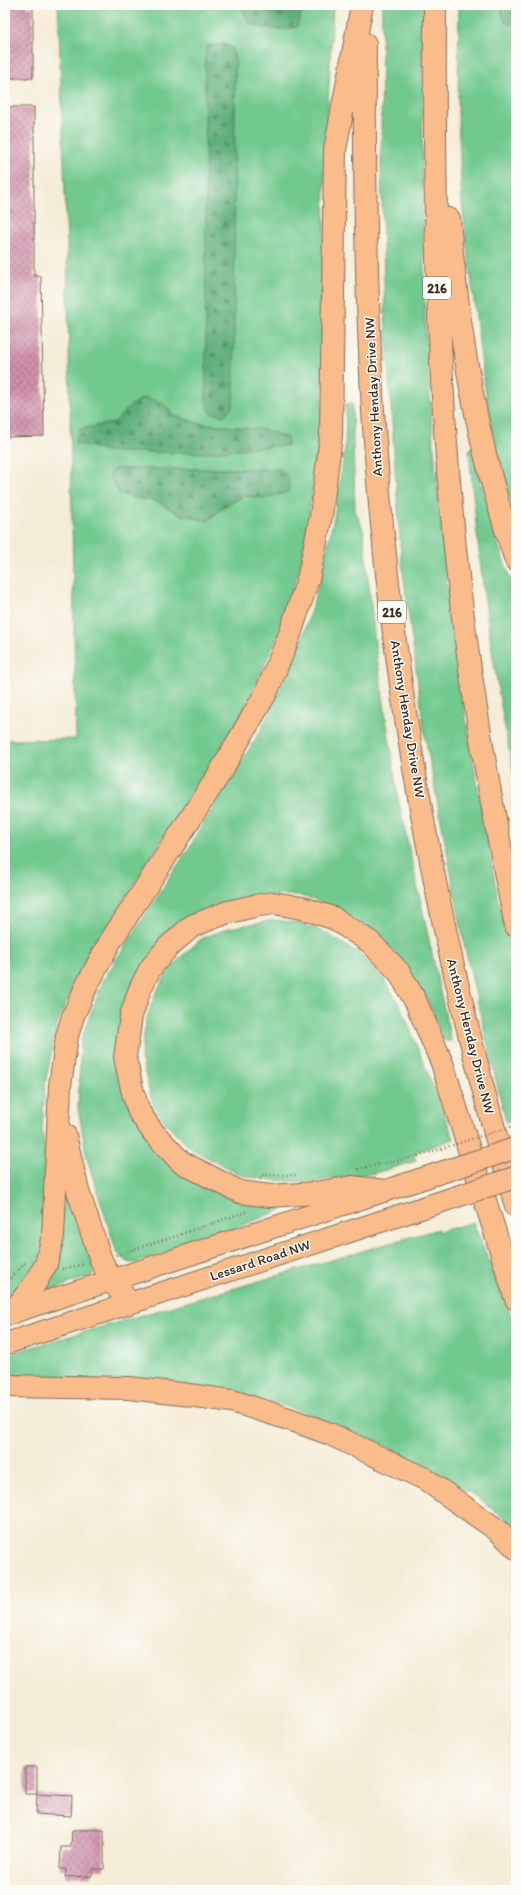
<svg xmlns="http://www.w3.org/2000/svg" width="521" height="1895" font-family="Itim,sans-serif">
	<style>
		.green { fill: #71c98e; stroke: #567a56; fill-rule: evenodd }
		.forest { fill: url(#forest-firs); stroke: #4c6c4c }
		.building { fill: url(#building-cross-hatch) }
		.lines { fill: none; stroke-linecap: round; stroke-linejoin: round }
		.major-casing { stroke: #7c6e5f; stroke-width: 23 }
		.highway-casing { stroke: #7c6e5f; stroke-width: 24 }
		.path { stroke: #7c6e5f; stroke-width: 2.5; stroke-dasharray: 1 3; stroke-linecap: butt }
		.major { stroke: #fabc8b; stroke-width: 21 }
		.highway { stroke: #fabc8b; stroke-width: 22 }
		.major-bridge-casing { stroke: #7c6e5f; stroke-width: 23; stroke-linecap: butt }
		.path-bridge { stroke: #7c6e5f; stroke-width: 2.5; stroke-dasharray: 1 3; stroke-linecap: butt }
		.major-bridge { stroke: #fabc8b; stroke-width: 21 }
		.labels { text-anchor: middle; stroke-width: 3; stroke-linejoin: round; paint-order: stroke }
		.shield { fill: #fdfcf7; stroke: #75695f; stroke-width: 1 }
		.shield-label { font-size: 13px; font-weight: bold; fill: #3b2a1e }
		.street-label { font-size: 14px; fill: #3b2a1e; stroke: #fdfcf7 }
	</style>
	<defs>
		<pattern id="forest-firs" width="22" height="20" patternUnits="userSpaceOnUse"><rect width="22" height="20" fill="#5cad79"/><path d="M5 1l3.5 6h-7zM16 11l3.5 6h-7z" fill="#4d8d63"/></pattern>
		<pattern id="building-cross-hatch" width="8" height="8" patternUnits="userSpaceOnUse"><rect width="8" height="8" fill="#d091ac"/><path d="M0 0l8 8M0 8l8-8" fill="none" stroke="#aa778b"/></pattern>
	</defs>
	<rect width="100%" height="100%" fill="#fdfcf7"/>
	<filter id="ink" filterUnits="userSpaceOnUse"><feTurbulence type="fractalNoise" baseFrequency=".025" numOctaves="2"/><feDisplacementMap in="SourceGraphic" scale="8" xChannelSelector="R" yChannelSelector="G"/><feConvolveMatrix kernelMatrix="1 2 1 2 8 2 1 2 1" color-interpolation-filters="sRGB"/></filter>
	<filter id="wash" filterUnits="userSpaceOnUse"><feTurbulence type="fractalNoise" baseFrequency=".012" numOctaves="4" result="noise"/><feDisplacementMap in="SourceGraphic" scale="16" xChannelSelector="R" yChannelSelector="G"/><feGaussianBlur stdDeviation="0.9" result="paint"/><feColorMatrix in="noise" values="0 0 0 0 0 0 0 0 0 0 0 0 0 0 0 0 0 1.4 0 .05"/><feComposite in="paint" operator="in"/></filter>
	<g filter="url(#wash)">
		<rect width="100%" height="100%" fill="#f5ecd7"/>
		<path class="green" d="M 58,5 L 241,5 L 249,23 L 301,13 L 299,5 L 333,5 L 325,167 L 322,421 L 302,561 L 278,636 L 241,716 L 81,968 L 58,1022 L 45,1084 L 42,1130 L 51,1203 L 47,1247 L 13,1298 L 5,1303 L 5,740 L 76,739 L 67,247 ZM 232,48 L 235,61 L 232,407 L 206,402 ZM 162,402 L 173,415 L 197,423 L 266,430 L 75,443 L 80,429 L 114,423 L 130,406 ZM 115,469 L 279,469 L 265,498 L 243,496 L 222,508 L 208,521 L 181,515 L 158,502 Z
			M 382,5 L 423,5 L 422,174 L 425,320 L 432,429 L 447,586 L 466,719 L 498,899 L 516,974 L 516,1119 L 506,1122 L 466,953 L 425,736 L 401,557 L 385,317 L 381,166 Z
			M 459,5 L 503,5 L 502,13 L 505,22 L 516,26 L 516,521 L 492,431 L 484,382 L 462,204 L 458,113 Z
			M 352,403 L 355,510 L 363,529 L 375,643 L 398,798 L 451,1041 L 444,1041 L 428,1001 L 411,974 L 394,951 L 367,927 L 335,907 L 298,895 L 248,896 L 213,905 L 173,930 L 119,1063 L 168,1162 L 201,1186 L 245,1201 L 282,1206 L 283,1209 L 219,1235 L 135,1263 C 125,1263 121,1258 116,1250 L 87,1159 L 78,1107 L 81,1039 L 104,979 L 190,846 L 261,730 L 299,649 L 317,591 L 334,517 L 345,448 L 346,404 Z
			M 473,448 L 495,536 L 516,595 L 516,785 C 493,674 478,561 469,449 Z
			M 274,920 L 299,923 L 326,933 L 360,954 L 386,982 L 402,1009 L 454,1139 L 413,1153 L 416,1161 L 375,1173 L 315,1182 L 271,1180 L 244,1176 L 191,1149 L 165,1122 L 153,1105 L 141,1057 L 146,1020 L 155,995 L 164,978 L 179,959 L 201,939 L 229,928 Z
			M 66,1193 L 69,1193 L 95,1272 L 93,1275 L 40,1294 Z
			M 473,1222 L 516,1328 L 516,1528 L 474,1495 L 380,1443 L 300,1411 L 260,1398 L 183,1384 L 5,1376 L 5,1355 L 438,1229 L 439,1232 Z"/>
		<path class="forest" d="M 241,5 L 299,5 L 301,13 L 297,27 C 277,31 268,30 249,23 Z
			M 503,5 L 516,5 L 516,26 L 505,22 L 502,12 Z
			M 224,44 L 232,48 L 235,60 L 234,392 L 232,407 L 224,416 L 211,413 L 206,402 L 205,55 L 207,46 Z
			M 143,398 L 162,402 L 173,415 L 197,423 L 266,430 L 287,438 L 288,445 L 203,453 L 113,452 L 74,443 L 80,429 L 114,423 L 130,406 Z
			M 114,469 L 280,469 L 289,477 L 288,492 L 265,498 L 243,496 L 222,508 L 208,521 L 181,515 L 158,502 L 134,498 L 120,494 L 109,475 Z"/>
		<g id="blocks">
			<path class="building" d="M 5,5 L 28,5 L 28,7 L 33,7 L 33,78 L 5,78 Z
				M 5,107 L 34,107 L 34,276 L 41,276 L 44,436 L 5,437 Z
				M 25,1767 L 37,1767 L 37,1794 L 25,1794 Z
				M 37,1794 L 72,1796 L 71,1816 L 36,1814 Z
				M 72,1830 L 104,1830 L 104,1869 L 93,1869 L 92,1876 L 65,1877 L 66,1869 L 60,1869 L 61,1847 L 71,1847 Z"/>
		</g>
	</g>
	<g filter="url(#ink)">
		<use href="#blocks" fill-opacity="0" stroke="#7c6e5f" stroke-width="1"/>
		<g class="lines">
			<defs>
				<path id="major" d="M 5,1315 L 418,1180
					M 5,1344 L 425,1207"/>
				<path id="highway" d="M 435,5 C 434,176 436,346 452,516 C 464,654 488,791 516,926
					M 365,44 C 364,190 366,336 378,481 C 398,726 446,971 516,1206
					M 449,219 C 458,334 478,451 516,560
					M 65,1135 L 78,1191 L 101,1260 L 111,1280 L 129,1302
					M 384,1191 L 352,1187 L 315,1193 L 270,1196 L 240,1192 L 181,1162 L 153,1132 L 139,1112 L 132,1089 L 125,1057 L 131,1016 L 140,989 L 150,969 L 167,948 L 192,926 L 225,913 L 254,906 L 274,903 L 302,908 L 333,918 L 370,942 L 399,972 L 416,1002 L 442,1063 L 516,1299
					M 12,1313 L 36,1282 L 46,1264 L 53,1236 L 60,1086 L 67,1036 L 73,1016 L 87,985 L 110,942 L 218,776 L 266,693 L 290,634 L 309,576 L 321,516 L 331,436 L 335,150 L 362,5
					M 5,1386 L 129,1388 L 181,1394 L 232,1401 L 292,1420 L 330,1434 L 425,1479 L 500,1532 L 516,1548"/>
			</defs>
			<use href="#major" class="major-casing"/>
			<use href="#highway" class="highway-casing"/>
			<path class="path" d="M 358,1169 L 418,1156
				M 260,1178 L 262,1175 L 297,1175
				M 116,1255 L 179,1235 L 248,1211
				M 62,1269 L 85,1264
				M 5,1284 L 27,1261"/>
			<use href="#major" class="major"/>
			<use href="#highway" class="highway"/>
			<defs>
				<path id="major-bridge" d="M 418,1180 L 516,1148
					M 425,1207 L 516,1177"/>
			</defs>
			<use href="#major-bridge" class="major-bridge-casing"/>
			<path class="path-bridge" d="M 418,1156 L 516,1125"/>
			<use href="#major-bridge" class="major-bridge"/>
		</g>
	</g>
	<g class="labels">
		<g class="shield">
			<rect x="423" y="277" width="28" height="22" rx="3"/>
			<rect x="378" y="601" width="28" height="22" rx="3"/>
		</g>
		<g class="shield-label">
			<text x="437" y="293">216</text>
			<text x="392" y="617">216</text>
		</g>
		<g class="street-label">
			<text transform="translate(373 397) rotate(-93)" y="5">Anthony Henday Drive NW</text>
			<text transform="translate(408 719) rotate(81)" y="5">Anthony Henday Drive NW</text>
			<text transform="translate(471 1036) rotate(76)" y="5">Anthony Henday Drive NW</text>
			<text transform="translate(260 1260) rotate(-18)" y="5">Lessard Road NW</text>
		</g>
	</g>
	<rect width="521" height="1895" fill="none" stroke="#fdfcf7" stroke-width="20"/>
</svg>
